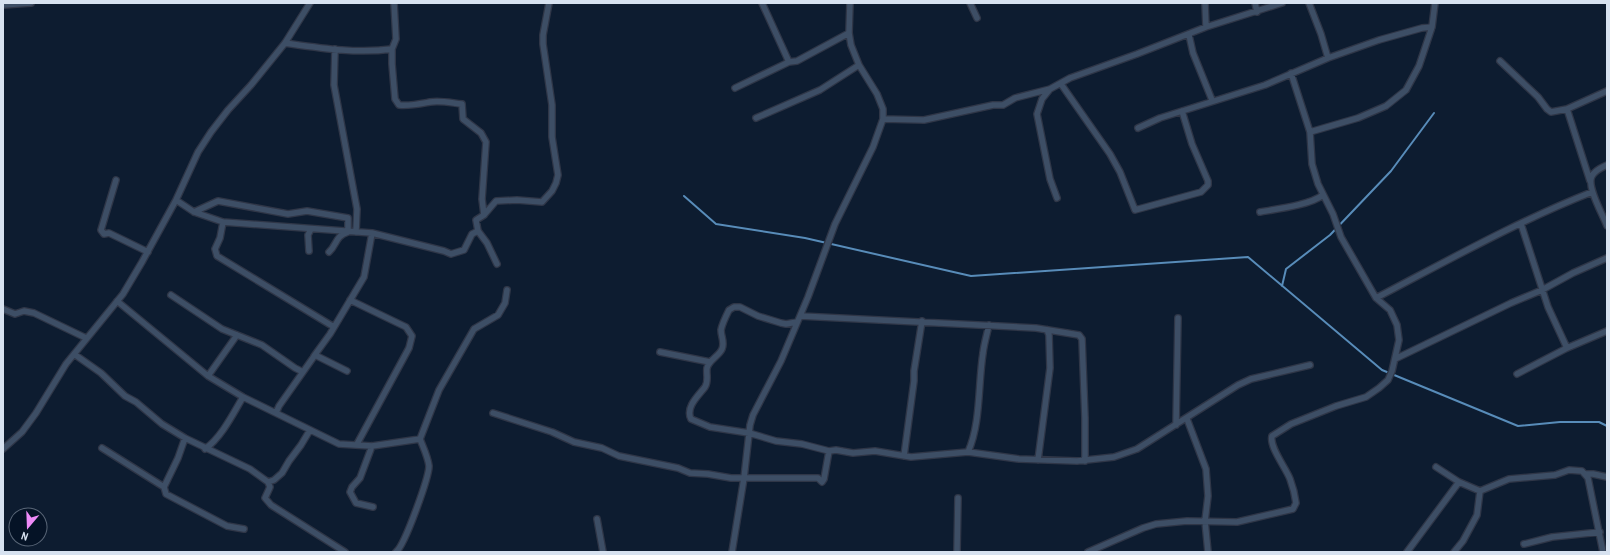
<svg xmlns="http://www.w3.org/2000/svg" width="1610" height="555" font-family="'Archivo Narrow',sans-serif">
	<style>
		.lines { fill: none; stroke-linecap: round; stroke-linejoin: round }
		.stream { stroke: #588cb9; stroke-width: 2 }
		.street-casing { stroke: #2f3647; stroke-width: 8 }
		.street { stroke: #3d4e65; stroke-width: 5.5 }
	</style>
	<rect width="100%" height="100%" fill="#0d1c30"/>
	<g class="lines">
		<path class="stream" d="M 684,196 L 716,224 L 805,238 L 971,276 L 1248,257 L 1382,370 L 1518,426 L 1560,422 L 1599,422 L 1607,426
			M 1282,286 L 1286,269 L 1330,235 L 1391,171 L 1434,113"/>
		<defs>
			<path id="street" d="M 394,3 L 396,39 L 392,49 L 392,64 L 395,99 L 399,105 C 410,106 419,104 430,102 C 440,100 452,103 462,104 L 463,119 L 481,133 L 486,142 L 482,199 L 484,215
				M 762,3 L 789,62 L 797,61 L 849,33
				M 970,3 L 977,18
				M 1205,3 L 1206,27
				M 1255,3 L 1257,12
				M 1309,3 L 1321,34 L 1328,58
				M 3,5 L 31,3
				M 1189,35 L 1193,53 L 1212,100
				M 285,43 C 320,48 357,54 392,49
				M 335,49 L 334,85 L 357,209 L 356,232
				M 1500,61 L 1538,97 L 1547,109 L 1551,112 L 1567,109 L 1607,91
				M 1061,84 L 1110,154 L 1120,172 L 1135,210 L 1201,192 L 1208,185 L 1208,181 L 1192,144 L 1182,111
				M 735,88 L 789,62
				M 1050,89 L 1042,99 L 1037,114 L 1050,179 L 1057,198
				M 1567,109 L 1590,181
				M 756,118 L 820,90 L 859,65
				M 883,119 L 924,120 L 993,105 L 1003,105 L 1015,98 L 1050,89 L 1070,78 L 1137,54 L 1206,27 L 1282,3
				M 1138,128 L 1160,118 L 1265,85 L 1328,58 L 1379,40 L 1422,28 L 1432,27 L 1435,3
				M 1310,132 L 1358,118 L 1386,106 L 1406,90 L 1419,66 L 1432,27
				M 1607,165 C 1601,168 1595,170 1592,176 C 1586,186 1603,215 1607,226
				M 116,180 L 101,230 L 104,234 L 109,233 L 148,252
				M 176,200 L 194,212 L 223,222 L 372,233 L 444,251 L 451,254 L 464,250 L 472,234 L 478,231 L 476,220 L 484,215 L 496,201 L 517,200 L 542,202 L 552,191 L 556,183 L 558,175 L 552,137 L 552,105 L 543,44 L 543,35 L 549,3
				M 194,212 L 218,201 L 288,214 L 307,211 L 348,218 L 348,232 C 335,236 337,245 329,252
				M 1260,212 C 1277,209 1310,205 1323,195
				M 223,222 L 220,238 L 215,249 L 217,256 L 334,327
				M 1521,224 L 1548,307 L 1567,348
				M 478,231 L 487,243 L 497,264
				M 309,251 L 308,235 L 311,229
				M 171,295 L 222,329 L 262,345 L 295,368 L 303,372
				M 1376,298 C 1447,261 1518,221 1592,192
				M 350,300 L 406,327 L 412,336 L 409,348 L 357,444
				M 117,301 L 208,376 L 243,397 L 339,444 L 372,446 L 420,439 C 423,447 428,457 429,466 C 429,477 405,545 396,552
				M 3,309 L 15,314 L 24,311 L 34,313 L 86,338
				M 800,316 L 1036,328 L 1079,335 L 1082,339 L 1085,418 L 1085,461
				M 797,322 L 786,324 L 781,323 L 758,316 L 740,307 L 734,307 L 729,310 C 726,316 722,324 721,330 C 721,337 725,342 722,349 C 719,356 709,360 707,368 C 706,374 709,381 705,387 C 699,395 685,407 691,419 L 710,427 L 749,433 L 776,441 L 802,444 L 829,451 L 836,450 L 853,453 L 875,451 L 911,457 L 968,452 L 1019,459 L 1077,461 L 1114,457 L 1137,449 L 1238,385 L 1251,379 L 1310,365
				M 660,352 L 710,362
				M 74,354 L 101,373 L 125,396 L 136,402 L 162,424 L 185,438 L 250,469 L 268,482 L 270,487 L 265,498 L 271,505 L 345,552
				M 314,356 L 330,334 L 364,277 L 372,233
				M 1395,359 L 1511,303 L 1542,290 L 1573,273 L 1607,258
				M 1517,374 L 1567,348 L 1607,331
				M 208,376 L 237,335
				M 276,413 L 279,406 L 315,355 L 347,371
				M 493,413 L 552,432 L 574,442 L 602,448 L 619,456 L 678,468 L 690,473 L 708,474 L 731,478 L 818,478 L 822,482 L 824,479 L 829,451
				M 1187,419 L 1206,469 L 1208,496 L 1205,521 L 1208,552
				M 1176,425 L 1178,318
				M 185,438 L 178,458 L 164,487 L 166,494 L 227,526 L 244,529
				M 420,439 L 439,390 L 474,329 L 498,315 L 505,303 L 507,290
				M 372,446 L 360,478 L 352,487 L 350,492 L 356,503 L 373,507
				M 102,448 L 164,487
				M 3,449 L 22,432 L 36,413 L 66,364 L 123,294 L 142,262 L 176,200 L 198,152 L 211,132 L 228,110 L 251,85 L 285,43 L 310,3
				M 205,449 C 221,438 233,414 243,397
				M 968,452 C 981,423 978,384 983,353 C 984,344 987,334 989,325
				M 904,456 L 914,381 L 914,371 L 922,321
				M 1038,460 L 1050,368 L 1049,335 L 1047,330
				M 1436,467 L 1459,482 L 1480,491 L 1477,515 L 1463,541 L 1454,552
				M 1586,474 L 1593,474 L 1607,477
				M 268,482 L 274,480 L 282,473 L 289,461 L 301,445 L 310,430
				M 1480,491 L 1509,479 L 1555,475 L 1569,470 L 1582,471 L 1588,478 L 1603,552
				M 597,519 L 603,552
				M 1524,544 L 1552,537 L 1600,532
				M 732,552 L 744,478 L 750,425 L 753,415 L 781,361 L 808,297 L 835,224 L 873,147 L 883,119 L 883,109 L 877,94 L 859,65 L 851,45 L 849,33 L 850,3
				M 957,552 L 958,498
				M 1088,552 L 1143,528 L 1156,524 L 1187,521 L 1237,522 L 1293,509 L 1296,503 C 1295,495 1293,487 1290,479 C 1286,468 1269,447 1272,436 L 1291,424 L 1336,406 L 1366,397 L 1379,388 L 1388,380 L 1392,371 L 1399,340 L 1397,325 L 1390,310 L 1376,298 L 1341,237 L 1333,214 L 1318,184 L 1312,164 L 1310,132 L 1291,73
				M 1407,552 L 1459,482"/>
		</defs>
		<use href="#street" class="street-casing"/>
		<use href="#street" class="street"/>
	</g>
	<rect width="1610" height="555" fill="none" stroke="#d7e2f0" stroke-width="8"/>
	<g transform="translate(28 527) rotate(199)"><circle r="19" fill="#051326" stroke="#596677"/>
	<path d="M0-3L7 15L0 10L-7 15Z" fill="#ee8bf8"/>
	<text y="-6" font-size="11" font-weight="bold" text-anchor="middle" fill="#d7e2f0">N</text>
	</g>
</svg>
